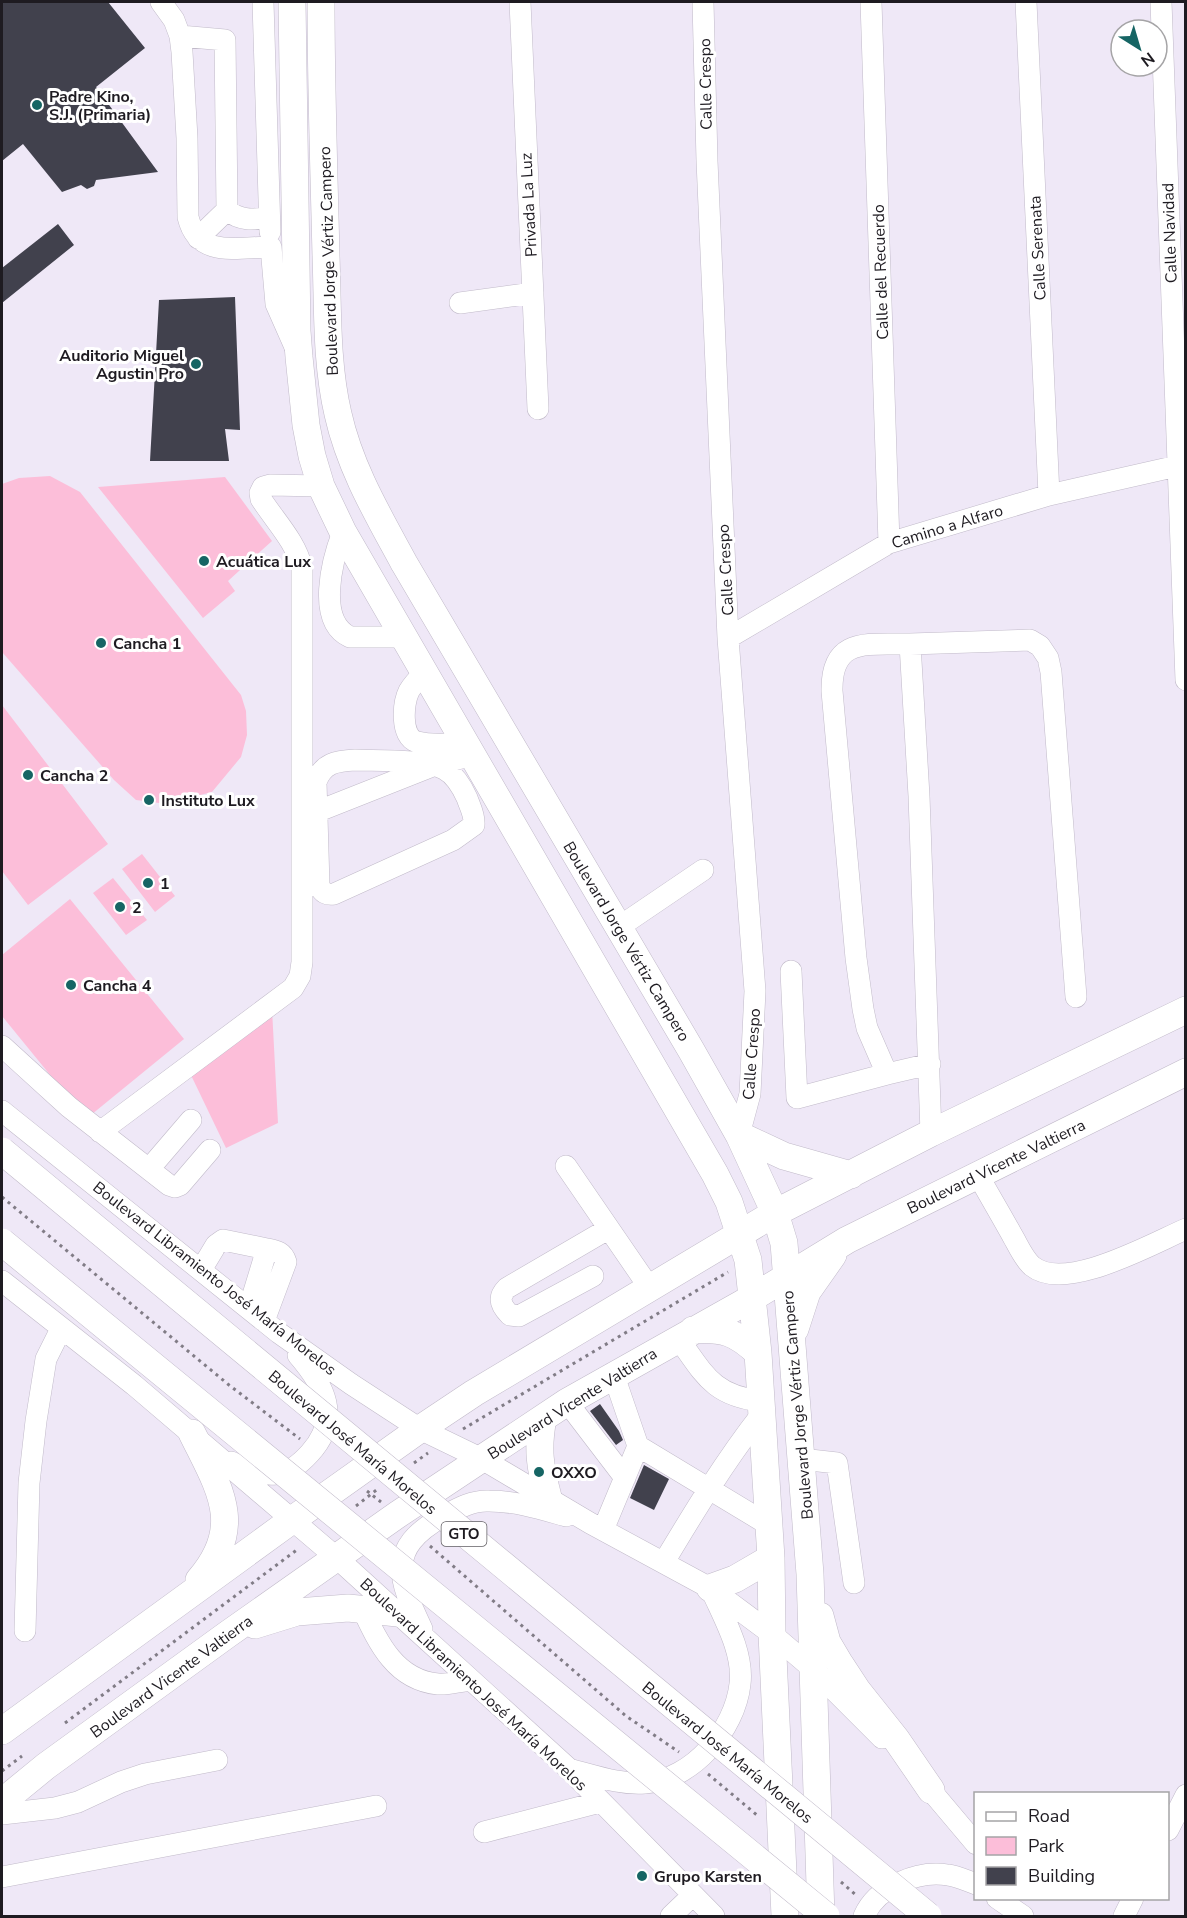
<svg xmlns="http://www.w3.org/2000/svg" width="1187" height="1918" font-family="'Nunito Sans',sans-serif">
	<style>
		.green { fill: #fcbed9 }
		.building { fill: #41414d }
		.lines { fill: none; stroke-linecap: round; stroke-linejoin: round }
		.minor-casing { stroke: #c1bac9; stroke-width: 22 }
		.major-casing { stroke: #c1bac9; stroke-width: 28 }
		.path { stroke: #817c86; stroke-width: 3; stroke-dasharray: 3 4.5; stroke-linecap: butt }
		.minor { stroke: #fff; stroke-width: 21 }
		.major { stroke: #fff; stroke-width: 27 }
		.major-bridge-casing { stroke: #c1bac9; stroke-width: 28; stroke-linecap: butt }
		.major-bridge { stroke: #fff; stroke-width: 27 }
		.poi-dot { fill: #166564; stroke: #fff; stroke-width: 2 }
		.labels { text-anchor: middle; stroke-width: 6; stroke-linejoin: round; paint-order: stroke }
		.shield { fill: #fff; stroke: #625f64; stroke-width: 1.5 }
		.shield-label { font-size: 15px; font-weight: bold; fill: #1e1b21 }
		.street-label { font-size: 16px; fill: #1e1b21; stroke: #fff }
		.poi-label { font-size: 16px; font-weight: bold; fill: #1e1b21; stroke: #fff; text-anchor: start }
	</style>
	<rect width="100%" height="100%" fill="#efe8f7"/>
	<path class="green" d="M 50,476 L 80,492 L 241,695 L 246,711 L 247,735 L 241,757 L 212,792 L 173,802 L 159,803 L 136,800 L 114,780 L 2,652 L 2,484 L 19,478 Z
		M 225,477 L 272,541 L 228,581 L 235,591 L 203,618 L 98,487 Z
		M 2,705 L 108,844 L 28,905 L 2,871 Z
		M 142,854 L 175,896 L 155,912 L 122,869 Z
		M 113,878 L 147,920 L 126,935 L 93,893 Z
		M 70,899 L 184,1039 L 86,1119 L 2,1016 L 2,955 Z
		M 272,1009 L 278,1123 L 226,1148 L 189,1071 Z"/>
	<path class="building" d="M 2,2 L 108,2 L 145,48 L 96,87 L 158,172 L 96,180 L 94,186 L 87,189 L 81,185 L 62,192 L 23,144 L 2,161 Z
		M 58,224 L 74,245 L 2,303 L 2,268 Z
		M 235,297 L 240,430 L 225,429 L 229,461 L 150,461 L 159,300 Z
		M 600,1404 L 619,1431 L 623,1440 L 616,1445 L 590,1411 Z
		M 644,1465 L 669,1479 L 654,1510 L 630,1498 Z"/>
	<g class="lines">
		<defs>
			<path id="minor" d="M 161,2 L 174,20 L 180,36 L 182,52 L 187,138 L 188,217 C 198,259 238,247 271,247 L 276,304 L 295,347
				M 263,2 L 270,232
				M 520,2 L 538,409
				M 703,2 L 707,161 L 728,638 L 755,991 L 750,1094 L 739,1135
				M 871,2 L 889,543
				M 1026,2 L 1049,495
				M 1161,2 L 1186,680
				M 180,36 L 225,40 L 227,210 C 240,221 253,220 269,217
				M 198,238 L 227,210
				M 460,303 L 533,293
				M 343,532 C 332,560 316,621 350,637 L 405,637
				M 728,638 L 889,543 L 1049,495 L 1186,464
				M 910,644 C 868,645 831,636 832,691 L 856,958 L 863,1009 L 867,1028 L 887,1074 L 930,1064
				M 425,672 C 419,678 413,684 409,691 C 403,703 400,737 417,742 C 432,746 450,744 465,743
				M 355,760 C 377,761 425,759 444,769 C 454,774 462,787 467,798 C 470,807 475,815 474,825 L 453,840 L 334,894 C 326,895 323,893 319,886 L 316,782 C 323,763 336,761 355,760 Z
				M 306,816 L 435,765 L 472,755
				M 619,927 L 703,870
				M 791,971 L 797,1098 L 887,1074
				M 2,1046 L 69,1107 L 169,1185 L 175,1187 L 180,1185 L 210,1150
				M 2,1111 L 279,1333 L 351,1384 L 420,1429 L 482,1459 L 590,1523 L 710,1588 L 772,1634 L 813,1669 L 882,1738
				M 100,1132 L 293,988 L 300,976 L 302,962 L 302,568 C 296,542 276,522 261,499 L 260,493 L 263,487 L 270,485 L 321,486
				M 931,1133 L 919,796 L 910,644 L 1030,640 L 1040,646 L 1048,658 L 1051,672 L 1076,997
				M 566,1166 L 649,1287
				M 149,1169 L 191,1120
				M 978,1175 C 989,1195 1001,1215 1012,1235 C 1018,1245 1023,1258 1032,1266 C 1065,1293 1151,1244 1186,1229
				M 201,1270 L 216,1245 L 223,1240 L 267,1249
				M 593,1276 L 519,1316 L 510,1315 C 501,1306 497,1298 507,1288 L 608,1229
				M 2,1281 L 134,1385 L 337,1558 L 568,1768 L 714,1916
				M 249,1308 L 267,1249 C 277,1251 283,1252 286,1262 L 264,1321
				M 678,1338 C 704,1374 713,1396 761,1401
				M 614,1376 L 638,1446 L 769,1525
				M 567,1402 L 625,1478
				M 801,1459 L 837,1463 L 854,1583
				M 231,1462 C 245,1468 260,1476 276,1474 C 290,1473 301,1463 310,1453 C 342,1418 324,1385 298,1355
				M 603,1530 L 638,1446
				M 664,1562 C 694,1512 725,1461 761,1415
				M 362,1608 C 378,1642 395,1680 438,1684 C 448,1685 460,1681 471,1680
				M 422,1629 C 398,1578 386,1549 442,1517 C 457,1509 472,1500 489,1501 C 516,1501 541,1509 566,1516
				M 25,1631 L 29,1483 L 36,1421 L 46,1359 L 61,1329
				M 568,1769 C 593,1775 619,1785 645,1783 C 692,1780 735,1730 740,1684 C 744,1652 723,1617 711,1589
				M 922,1780 L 976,1844
				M 2,1814 L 55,1808 L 78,1802 L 121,1782 L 145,1774 L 217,1760
				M 1168,1830 L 1186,1795
				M 484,1832 L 600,1802
				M 2,1877 L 376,1806
				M 997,1898 L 1023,1916
				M 671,1916 L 693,1895
				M 864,1916 C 877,1887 917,1870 948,1875 C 957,1876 967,1881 976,1884
				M 1124,1916 L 1133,1898"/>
			<path id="major" d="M 292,2 L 297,331 L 299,357 L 306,425 L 312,456 L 321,486 L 343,532 L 715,1174 L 729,1202 L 748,1260 L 758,1353 L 771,1558 L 772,1634 L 785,1916
				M 321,2 C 321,86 324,171 326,256 C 328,309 326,363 338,414 C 350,468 378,515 404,563 L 691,1050 L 739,1135 L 775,1213 L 784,1243 L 810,1574 L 821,1916
				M 739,1135 L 784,1156 L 851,1175
				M 795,1329 L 807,1292 L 833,1255
				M 693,1330 C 723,1328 736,1332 758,1353
				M 543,1418 C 537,1449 540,1467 548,1497
				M 192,1433 C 219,1488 246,1526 199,1580
				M 710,1588 L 735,1579 L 771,1558
				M 820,1616 L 827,1642 L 840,1664 L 857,1690 L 896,1739 L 931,1790
				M 255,1625 L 297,1612 L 348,1608 L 398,1613
				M 2,1731 L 292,1520 L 420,1429 L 474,1393 L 775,1213 L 931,1133 L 1186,1010
				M 2,1802 L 46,1766 L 228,1634 L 397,1515 L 567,1402 L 752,1298 L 847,1240 L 1186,1072"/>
		</defs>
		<use href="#minor" class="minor-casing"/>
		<use href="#major" class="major-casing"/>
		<path class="path" d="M 2,1197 L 229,1385 L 300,1439
			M 463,1429 L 728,1272
			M 414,1463 L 428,1453
			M 367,1491 L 381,1502
			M 356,1506 L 379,1488
			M 430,1546 L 626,1716 L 679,1752
			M 65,1723 L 298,1549
			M 2,1771 L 22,1756
			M 708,1774 L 758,1816
			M 841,1882 L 856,1895"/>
		<use href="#minor" class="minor"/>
		<use href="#major" class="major"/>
		<defs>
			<path id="major-bridge" d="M 2,1151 L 928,1916
				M 2,1242 L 826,1916"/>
		</defs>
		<use href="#major-bridge" class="major-bridge-casing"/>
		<use href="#major-bridge" class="major-bridge"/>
	</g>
	<g class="poi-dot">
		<circle cx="37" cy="105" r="6"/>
		<circle cx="196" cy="364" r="6"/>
		<circle cx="204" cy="561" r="6"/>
		<circle cx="101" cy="643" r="6"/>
		<circle cx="28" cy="775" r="6"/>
		<circle cx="149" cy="800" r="6"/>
		<circle cx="148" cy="883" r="6"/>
		<circle cx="120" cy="907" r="6"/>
		<circle cx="71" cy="985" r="6"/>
		<circle cx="539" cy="1472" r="6"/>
		<circle cx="642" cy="1876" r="6"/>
	</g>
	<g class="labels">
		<rect class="shield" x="441.5" y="1522" width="45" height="24" rx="4.5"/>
		<g class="shield-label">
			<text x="464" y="1539">GTO</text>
		</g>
		<g class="street-label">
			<text transform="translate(705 84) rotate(-91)" y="6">Calle Crespo</text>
			<text transform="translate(528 205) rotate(-93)" y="6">Privada La Luz</text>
			<text transform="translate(1169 233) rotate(-92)" y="6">Calle Navidad</text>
			<text transform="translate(1037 248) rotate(-93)" y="6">Calle Serenata</text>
			<text transform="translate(328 261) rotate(-92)" y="6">Boulevard Jorge Vértiz Campero</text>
			<text transform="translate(880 272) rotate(-92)" y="6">Calle del Recuerdo</text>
			<text transform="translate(947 526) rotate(-17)" y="6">Camino a Alfaro</text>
			<text transform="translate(725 570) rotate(-93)" y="6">Calle Crespo</text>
			<text transform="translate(627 941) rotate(59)" y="6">Boulevard Jorge Vértiz Campero</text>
			<text transform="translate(751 1054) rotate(-86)" y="6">Calle Crespo</text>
			<text transform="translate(996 1166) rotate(-26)" y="6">Boulevard Vicente Valtierra</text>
			<text transform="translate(215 1278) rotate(38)" y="6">Boulevard Libramiento José María Morelos</text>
			<text transform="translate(572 1403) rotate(-32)" y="6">Boulevard Vicente Valtierra</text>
			<text transform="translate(797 1405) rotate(-95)" y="6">Boulevard Jorge Vértiz Campero</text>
			<text transform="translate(353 1442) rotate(40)" y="6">Boulevard José María Morelos</text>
			<text transform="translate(171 1676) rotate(-36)" y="6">Boulevard Vicente Valtierra</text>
			<text transform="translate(474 1684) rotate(43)" y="6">Boulevard Libramiento José María Morelos</text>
			<text transform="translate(728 1752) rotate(39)" y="6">Boulevard José María Morelos</text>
		</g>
		<g class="poi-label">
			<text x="49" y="102">Padre Kino,<tspan x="49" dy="18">S.J. (Primaria)</tspan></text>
			<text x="184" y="361" text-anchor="end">Auditorio Miguel<tspan x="184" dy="18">Agustin Pro</tspan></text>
			<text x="216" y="567">Acuática Lux</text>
			<text x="113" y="649">Cancha 1</text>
			<text x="40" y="781">Cancha 2</text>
			<text x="161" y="806">Instituto Lux</text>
			<text x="160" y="889">1</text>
			<text x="132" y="913">2</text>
			<text x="83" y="991">Cancha 4</text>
			<text x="551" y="1478">OXXO</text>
			<text x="654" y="1882">Grupo Karsten</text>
		</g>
	</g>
	<rect width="1187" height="1918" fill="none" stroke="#1e1b21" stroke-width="6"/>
	<rect x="974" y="1792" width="195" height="108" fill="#ffffff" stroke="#a5a4a6" stroke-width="1.5"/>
	<rect x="986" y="1812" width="30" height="9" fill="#ffffff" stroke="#a5a4a6" stroke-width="1.5"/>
	<text x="1028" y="1822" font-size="18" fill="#1e1b21">Road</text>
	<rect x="986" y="1837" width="30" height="18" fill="#fcbed9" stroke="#a5a4a6" stroke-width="1.5"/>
	<text x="1028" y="1852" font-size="18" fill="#1e1b21">Park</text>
	<rect x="986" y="1867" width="30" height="18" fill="#41414d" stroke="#a5a4a6" stroke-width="1.5"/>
	<text x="1028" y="1882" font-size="18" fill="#1e1b21">Building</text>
	<g transform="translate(1139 48) rotate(143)"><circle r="28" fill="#ffffff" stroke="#a5a4a6" stroke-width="1.5"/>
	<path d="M0-4.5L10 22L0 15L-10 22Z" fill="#166564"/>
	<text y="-9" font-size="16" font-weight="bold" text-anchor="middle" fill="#1e1b21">N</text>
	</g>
</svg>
